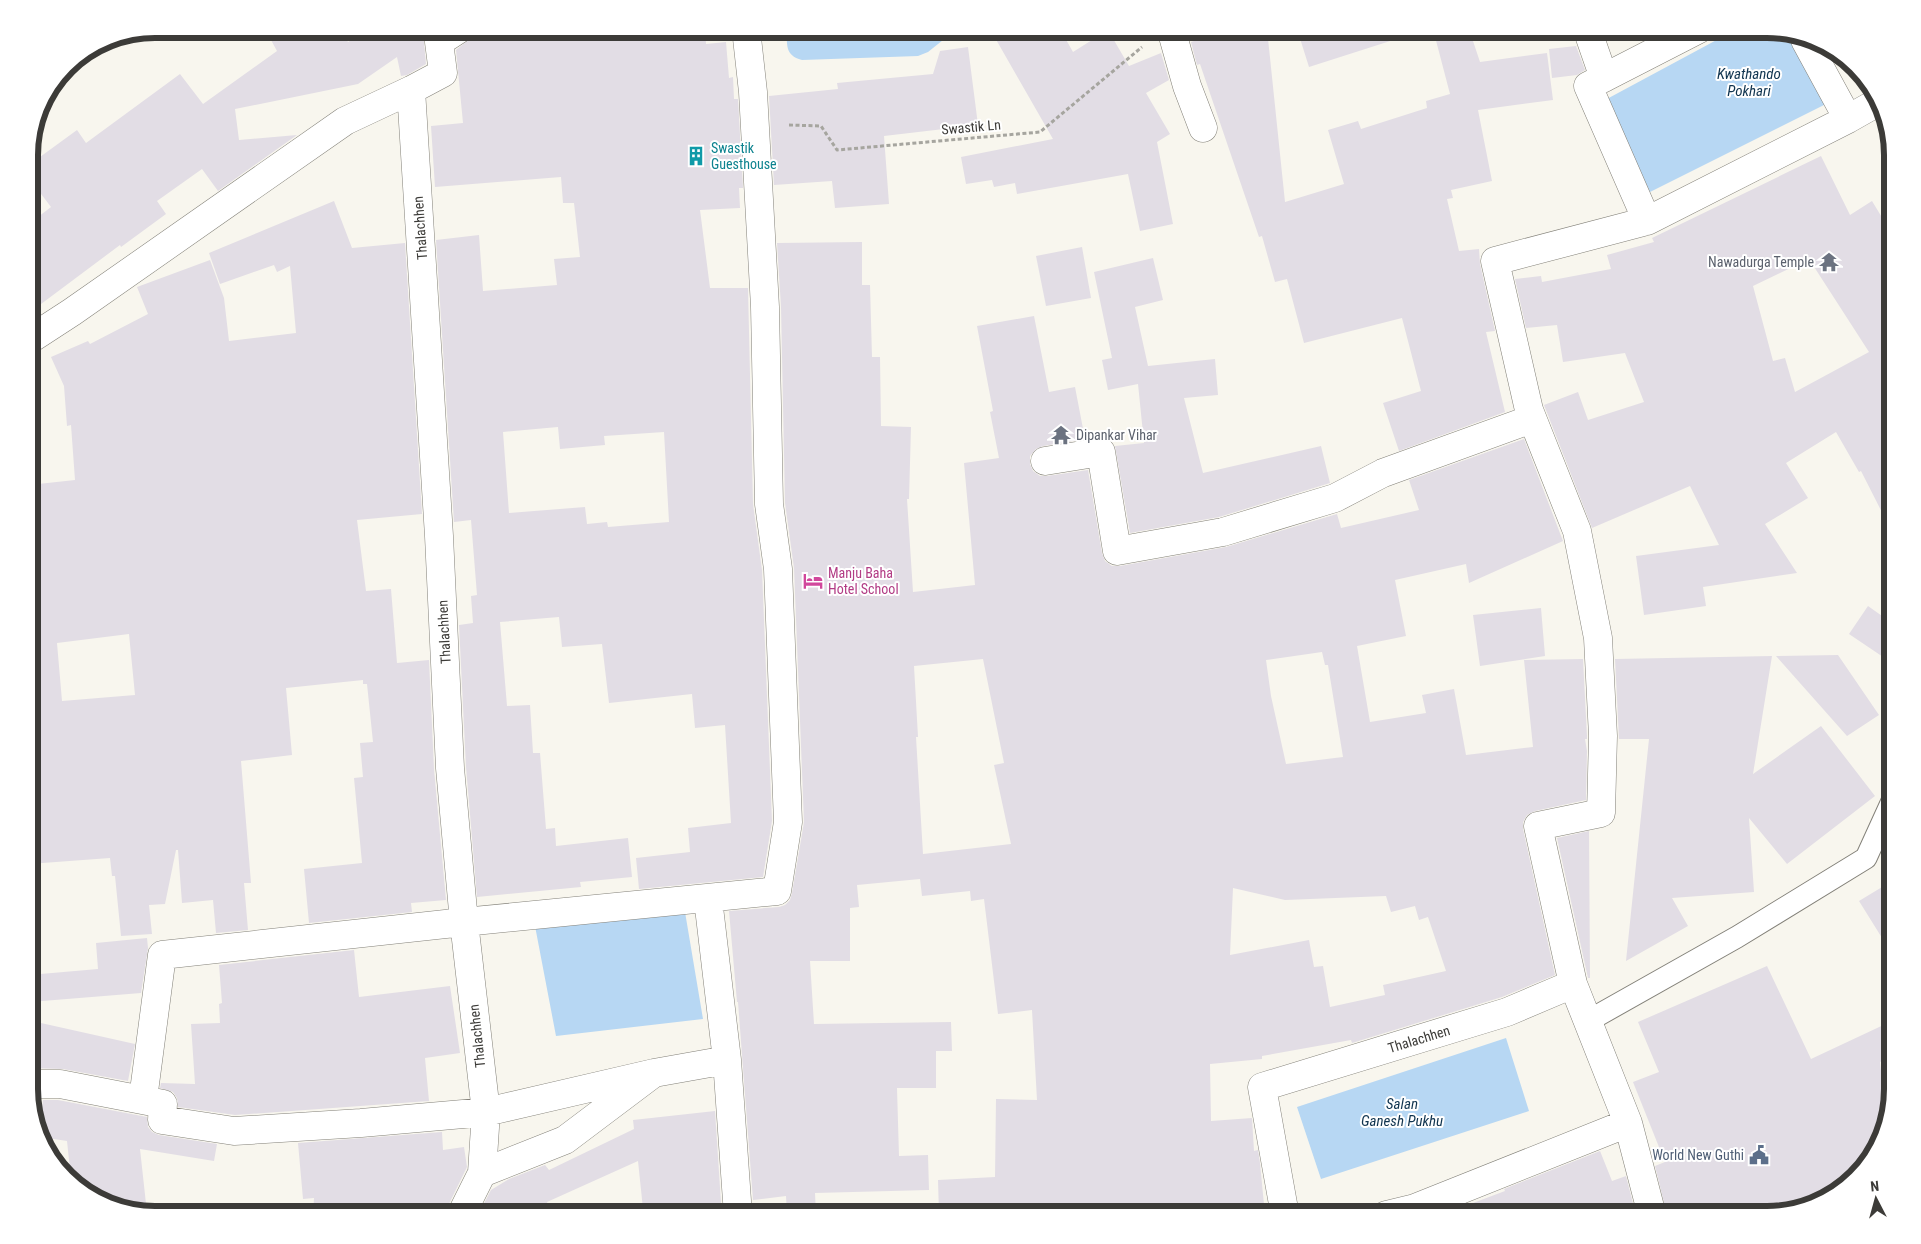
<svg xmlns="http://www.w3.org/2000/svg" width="1921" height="1244" font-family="'Roboto Condensed',sans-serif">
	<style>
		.water { fill: #b7d7f3 }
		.building { fill: #e2dde5; fill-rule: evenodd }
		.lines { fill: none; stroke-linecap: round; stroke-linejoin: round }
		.service-casing { stroke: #838179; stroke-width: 23 }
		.minor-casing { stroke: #838179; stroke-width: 29 }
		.path { stroke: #a6a59f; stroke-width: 3; stroke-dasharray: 4 2.5; stroke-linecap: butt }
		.service { stroke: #fff; stroke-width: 21 }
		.minor { stroke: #fff; stroke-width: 28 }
		.labels { text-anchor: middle; stroke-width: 4; stroke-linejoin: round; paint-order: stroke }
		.street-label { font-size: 14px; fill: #3c3b38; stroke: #fff }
		.culture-label { font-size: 14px; fill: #0d838f; stroke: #fff; text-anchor: start }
		.worship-label { font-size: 14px; fill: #5b616d; stroke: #fff; text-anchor: end }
		.hotel-label { font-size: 14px; fill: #b23c85; stroke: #fff; text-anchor: start }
		.service-label { font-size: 14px; fill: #4e5e75; stroke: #fff; text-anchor: end }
		.water-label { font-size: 15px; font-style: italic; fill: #10344f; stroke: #fff }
		.rim { fill: none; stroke: #3c3b38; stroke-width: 6 }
	</style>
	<rect width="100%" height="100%" fill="#f8f6ee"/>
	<path class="water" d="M 786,29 L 946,29 L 946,33 L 943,40 L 928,52 L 918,56 L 802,60 C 784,55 788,45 786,29 Z
		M 1737,29 L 1767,29 L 1797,38 L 1832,101 L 1650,192 L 1605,100 Z
		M 685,912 L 703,1019 L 556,1036 L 535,926 Z
		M 1506,1038 L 1529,1111 L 1321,1179 L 1297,1107 Z"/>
	<path class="building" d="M 265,29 L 341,29 L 348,42 L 368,29 L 431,29 L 425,35 L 424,43 L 426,64 L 407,75 L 401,76 L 397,57 L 358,84 L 235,109 L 239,140 L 297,135 L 218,191 L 202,169 L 157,201 L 166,214 L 121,247 L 120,245 L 29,313 L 29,224 L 51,207 L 29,178 L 29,165 L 77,130 L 86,143 L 180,74 L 203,104 L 277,51 Z
		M 475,29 L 705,29 L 706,44 L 726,42 L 729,78 L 733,77 L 734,99 L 738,99 L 743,188 L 739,188 L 740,208 L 700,210 L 710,288 L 748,288 L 753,504 L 762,570 L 772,821 L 763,877 L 639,889 L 636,858 L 690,852 L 688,828 L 731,823 L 725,725 L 695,728 L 692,694 L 609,703 L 602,644 L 562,647 L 559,617 L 500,622 L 507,706 L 530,705 L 533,753 L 540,753 L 546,829 L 555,828 L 556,846 L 628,838 L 632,877 L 580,882 L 581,887 L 477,897 L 466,767 L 459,625 L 473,623 L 471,596 L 477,595 L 471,520 L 454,522 L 436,240 L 479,235 L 483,291 L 557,285 L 554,259 L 580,257 L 574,203 L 563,203 L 561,177 L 435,187 L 431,126 L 463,123 L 456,50 L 473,36 ZM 558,427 L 560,449 L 605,445 L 604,436 L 664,432 L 669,522 L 608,527 L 607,522 L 587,524 L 585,507 L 509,513 L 503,432 Z
		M 990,29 L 1060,29 L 1073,52 L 1108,30 L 1129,66 L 1161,53 L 1169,80 L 1146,93 L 1170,134 L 1157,142 L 1173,224 L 1140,231 L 1128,174 L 1017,194 L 1015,183 L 994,187 L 992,180 L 966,184 L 961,157 L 1053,139 Z
		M 1229,29 L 1267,29 L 1285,202 L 1344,184 L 1328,130 L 1358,121 L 1361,129 L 1427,108 L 1426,101 L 1450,94 L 1433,29 L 1469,29 L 1480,62 L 1547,53 L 1553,100 L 1478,110 L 1492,181 L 1451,190 L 1453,198 L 1447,199 L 1459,251 L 1479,249 L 1480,264 L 1495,331 L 1486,332 L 1505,412 L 1399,451 L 1383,403 L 1421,391 L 1402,318 L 1304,343 L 1287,279 L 1275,282 L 1262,236 L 1259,237 L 1200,64 L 1197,65 L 1191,42 Z
		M 1297,29 L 1408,29 L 1409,35 L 1309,67 Z
		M 1576,46 L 1585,70 L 1577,75 L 1552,78 L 1549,49 Z
		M 968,47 L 978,125 L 884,136 L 889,204 L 835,208 L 832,181 L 774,185 L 769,96 L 838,89 L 837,83 L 933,74 L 940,51 Z
		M 1821,156 L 1850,215 L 1872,201 L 1892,234 L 1892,532 L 1861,471 L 1859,472 L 1836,432 L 1786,463 L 1808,498 L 1765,524 L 1797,573 L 1703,587 L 1706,606 L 1644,615 L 1636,556 L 1719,545 L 1690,486 L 1592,528 L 1544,405 L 1578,392 L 1588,420 L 1644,402 L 1625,353 L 1563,362 L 1557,325 L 1526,328 L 1515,279 L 1541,276 L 1542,282 L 1611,269 L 1607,255 L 1654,242 L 1652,238 ZM 1809,259 L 1869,352 L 1795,392 L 1785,358 L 1773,361 L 1753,286 Z
		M 334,201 L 352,248 L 405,243 L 422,514 L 357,520 L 366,591 L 391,589 L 397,663 L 429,660 L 434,769 L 446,900 L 411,903 L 412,912 L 309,923 L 304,869 L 362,863 L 354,778 L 363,777 L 360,743 L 373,742 L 367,684 L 363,684 L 363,680 L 286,688 L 292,755 L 241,761 L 251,883 L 244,883 L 248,930 L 216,933 L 213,900 L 182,903 L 178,850 L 176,850 L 165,904 L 149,905 L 152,934 L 121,936 L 115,876 L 112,876 L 110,858 L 29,864 L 30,640 L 35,639 L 29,592 L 34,592 L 29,553 L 29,485 L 75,480 L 71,425 L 67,426 L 64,386 L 51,357 L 88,341 L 90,344 L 148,314 L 137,287 L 210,260 L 224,298 L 229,341 L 296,333 L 290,266 L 277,272 L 274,265 L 220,284 L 209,253 ZM 129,634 L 135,695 L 62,701 L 57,643 Z
		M 862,242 L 862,285 L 870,285 L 872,357 L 880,357 L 881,426 L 911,427 L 909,499 L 907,499 L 913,592 L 975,585 L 964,463 L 999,458 L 990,412 L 993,411 L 977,326 L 1034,316 L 1049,392 L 1075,387 L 1085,439 L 1043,446 L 1036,449 L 1030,456 L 1030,464 L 1033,471 L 1040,476 L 1047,476 L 1088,470 L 1102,553 L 1105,561 L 1112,566 L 1120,566 L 1226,547 L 1337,514 L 1341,528 L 1419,510 L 1409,480 L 1524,439 L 1563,541 L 1469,583 L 1466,564 L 1395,580 L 1406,636 L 1357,646 L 1370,722 L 1426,713 L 1422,695 L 1454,689 L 1466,755 L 1533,747 L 1524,660 L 1583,659 L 1587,736 L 1587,739 L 1585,739 L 1587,751 L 1586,800 L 1535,811 L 1527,815 L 1523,822 L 1523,829 L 1555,975 L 1502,997 L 1352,1043 L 1351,1040 L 1262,1056 L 1262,1059 L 1210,1064 L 1211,1121 L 1252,1118 L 1254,1151 L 1258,1150 L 1260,1163 L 1265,1215 L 939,1214 L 938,1180 L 995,1177 L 996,1099 L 1037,1100 L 1032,1010 L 998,1014 L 984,899 L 971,901 L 970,891 L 922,896 L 920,879 L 857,885 L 859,907 L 850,908 L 850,961 L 810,961 L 814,1024 L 951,1022 L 952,1051 L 936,1051 L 936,1088 L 897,1088 L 899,1156 L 928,1155 L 929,1190 L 815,1193 L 816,1215 L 787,1215 L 786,1196 L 753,1200 L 738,1002 L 737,1002 L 729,911 L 779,907 L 785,905 L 790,900 L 792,893 L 804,822 L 794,568 L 785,503 L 781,307 L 777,243 ZM 1322,652 L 1325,665 L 1328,665 L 1343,757 L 1286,764 L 1271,696 L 1266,660 ZM 983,659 L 1004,763 L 994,765 L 1011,844 L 923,854 L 916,737 L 918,737 L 914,666 ZM 1233,888 L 1285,900 L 1386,896 L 1391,912 L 1415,906 L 1419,920 L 1428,917 L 1446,971 L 1383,985 L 1385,995 L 1330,1007 L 1323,966 L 1314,967 L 1309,940 L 1230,955 Z
		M 1082,247 L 1091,298 L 1046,306 L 1036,256 Z
		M 1153,258 L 1163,300 L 1135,307 L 1148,366 L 1215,359 L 1218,395 L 1184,398 L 1203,473 L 1321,446 L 1330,483 L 1219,517 L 1130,533 L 1115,446 L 1144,443 L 1138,384 L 1108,390 L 1102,360 L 1112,358 L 1094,272 Z
		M 1868,606 L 1892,623 L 1892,663 L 1849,634 Z
		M 1541,608 L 1545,656 L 1480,666 L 1473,615 Z
		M 1838,655 L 1879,715 L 1847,736 L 1776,656 Z
		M 1772,656 L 1753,774 L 1821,726 L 1875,796 L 1787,864 L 1749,818 L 1754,892 L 1672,898 L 1688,926 L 1626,961 L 1649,739 L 1619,739 L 1615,659 Z
		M 1589,831 L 1590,978 L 1588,978 L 1557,838 Z
		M 1892,881 L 1892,954 L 1859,901 Z
		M 147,938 L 148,948 L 141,993 L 30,1002 L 29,975 L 98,969 L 96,943 Z
		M 354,950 L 359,997 L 450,986 L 460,1053 L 425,1058 L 429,1101 L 235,1115 L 178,1107 L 177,1098 L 173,1092 L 160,1088 L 161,1083 L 195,1084 L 191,1024 L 220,1023 L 219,1004 L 222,1003 L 219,965 Z
		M 1767,966 L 1811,1059 L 1892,1021 L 1892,1056 L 1880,1062 L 1883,1089 L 1889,1101 L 1871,1159 L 1829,1199 L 1767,1215 L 1667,1215 L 1655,1166 L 1665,1162 L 1633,1082 L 1659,1072 L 1638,1022 Z
		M 32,1021 L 135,1044 L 128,1081 L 63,1069 L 29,1068 L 29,1030 L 33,1030 Z
		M 43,1100 L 58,1100 L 147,1117 L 148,1127 L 152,1132 L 159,1135 L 217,1144 L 214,1161 L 140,1149 L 147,1213 L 85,1194 L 71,1179 L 67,1141 L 41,1137 L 39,1130 Z
		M 715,1111 L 721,1203 L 661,1209 L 661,1207 L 643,1209 L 638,1161 L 547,1202 L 551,1215 L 478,1215 L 491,1190 L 509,1179 L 545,1165 L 549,1170 L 634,1129 L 633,1120 Z
		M 442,1132 L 443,1150 L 464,1147 L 467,1167 L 447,1208 L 445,1215 L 313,1215 L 314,1198 L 303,1199 L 298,1143 Z
		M 1600,1151 L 1612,1181 L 1626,1176 L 1636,1215 L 1449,1215 L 1449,1212 L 1505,1191 L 1504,1189 Z"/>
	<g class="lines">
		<defs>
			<path id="service" d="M 1588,1021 L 1737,937 L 1866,858 L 1892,801"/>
			<path id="minor" d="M 1171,29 L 1187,86 L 1203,128
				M 1587,29 L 1604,78
				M 1805,40 L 1848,119
				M 411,90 L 439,536 L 450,768 L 464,922 L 486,1112 L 482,1173
				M 1647,221 L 1588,86 L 1699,29
				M 29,340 L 72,312 L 345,121 L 411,90 L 443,73 L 439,42 L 459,29
				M 1045,461 L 1101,452 L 1117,551 L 1223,532 L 1335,498 L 1383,473 L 1532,419
				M 708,899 L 727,1060 L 738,1215
				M 29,1084 L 60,1084 L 163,1104 L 162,1120 L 234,1131 L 361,1123 L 486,1112 L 654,1073
				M 143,1099 L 162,955 L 464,922 L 777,891 L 788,822 L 778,569 L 769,504 L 765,307 L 753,92 L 746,29
				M 461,1215 L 482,1173 L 565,1140 L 654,1073 L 727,1060
				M 1285,1215 L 1262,1087 L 1507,1012 L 1573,984
				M 1386,1215 L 1415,1208 L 1628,1123
				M 1652,1215 L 1628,1123 L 1573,984 L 1538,826 L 1601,813 L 1603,736 L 1598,638 L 1577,531 L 1529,410 L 1495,261 L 1647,221 L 1848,119 L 1878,102"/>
		</defs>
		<use href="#service" class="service-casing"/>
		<use href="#minor" class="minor-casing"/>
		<path class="path" d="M 789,125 L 821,126 L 837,150 L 1040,132 L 1142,47"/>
		<use href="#service" class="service"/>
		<use href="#minor" class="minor"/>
	</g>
	<defs>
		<symbol id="building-bare" viewBox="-9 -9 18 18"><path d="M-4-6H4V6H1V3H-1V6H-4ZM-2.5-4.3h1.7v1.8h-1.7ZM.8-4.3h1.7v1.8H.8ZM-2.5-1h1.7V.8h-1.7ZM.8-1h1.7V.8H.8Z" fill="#0f9aa8" stroke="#fff" stroke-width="2.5" paint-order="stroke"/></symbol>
		<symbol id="temple-bare" viewBox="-9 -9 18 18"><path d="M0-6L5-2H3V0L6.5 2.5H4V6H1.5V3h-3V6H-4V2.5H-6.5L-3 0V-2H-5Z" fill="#6b7280" stroke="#fff" stroke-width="2.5" paint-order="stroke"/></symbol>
		<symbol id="hotel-bare" viewBox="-9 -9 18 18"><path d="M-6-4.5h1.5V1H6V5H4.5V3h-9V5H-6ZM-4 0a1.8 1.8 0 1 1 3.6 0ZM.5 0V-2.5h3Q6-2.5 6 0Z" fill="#d1479c" stroke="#fff" stroke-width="2.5" paint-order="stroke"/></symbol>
		<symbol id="civic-bare" viewBox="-9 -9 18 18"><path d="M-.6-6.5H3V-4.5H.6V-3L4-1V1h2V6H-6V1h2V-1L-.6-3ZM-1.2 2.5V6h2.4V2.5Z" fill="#5c6f8a" stroke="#fff" stroke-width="2.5" paint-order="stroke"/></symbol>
	</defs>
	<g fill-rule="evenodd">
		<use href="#building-bare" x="682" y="142" width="28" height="28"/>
		<use href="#temple-bare" x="1815" y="248" width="28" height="28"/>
		<use href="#temple-bare" x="1047" y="421" width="28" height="28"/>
		<use href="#hotel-bare" x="799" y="567" width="28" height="28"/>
		<use href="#civic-bare" x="1745" y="1141" width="28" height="28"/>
	</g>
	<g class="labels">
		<g class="street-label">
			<text transform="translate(971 127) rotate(-5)" y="5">Swastik Ln</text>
			<text transform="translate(420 228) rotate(-94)" y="5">Thalachhen</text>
			<text transform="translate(444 632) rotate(-93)" y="5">Thalachhen</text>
			<text transform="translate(477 1036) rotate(-96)" y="5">Thalachhen</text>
			<text transform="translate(1419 1039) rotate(-17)" y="5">Thalachhen</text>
		</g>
		<g class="culture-label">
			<text x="711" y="153">Swastik<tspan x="711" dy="16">Guesthouse</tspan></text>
		</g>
		<g class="worship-label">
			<text x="1814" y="267">Nawadurga Temple</text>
			<text x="1076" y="440" text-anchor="start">Dipankar Vihar</text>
		</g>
		<g class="hotel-label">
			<text x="828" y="578">Manju Baha<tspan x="828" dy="16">Hotel School</tspan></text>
		</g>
		<g class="service-label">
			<text x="1744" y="1160">World New Guthi</text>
		</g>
		<g class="water-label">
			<text x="1749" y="79">Kwathando<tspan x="1749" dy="17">Pokhari</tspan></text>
			<text x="1402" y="1109">Salan<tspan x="1402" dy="17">Ganesh Pukhu</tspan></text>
		</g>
	</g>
	<path d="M0 0H1921V1244H0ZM155 38H1767A117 117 0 0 1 1884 155V1089A117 117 0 0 1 1767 1206H155A117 117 0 0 1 38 1089V155A117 117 0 0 1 155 38Z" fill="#fff" fill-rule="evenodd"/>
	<path class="rim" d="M155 38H1767A117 117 0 0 1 1884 155V1089A117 117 0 0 1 1767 1206H155A117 117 0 0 1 38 1089V155A117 117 0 0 1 155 38Z"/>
	<g transform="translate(1876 1199) rotate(354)" stroke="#ffffff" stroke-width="4" paint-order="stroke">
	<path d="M0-4L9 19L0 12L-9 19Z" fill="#3c3b38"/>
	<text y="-8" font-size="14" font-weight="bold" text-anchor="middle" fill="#3c3b38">N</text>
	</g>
</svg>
